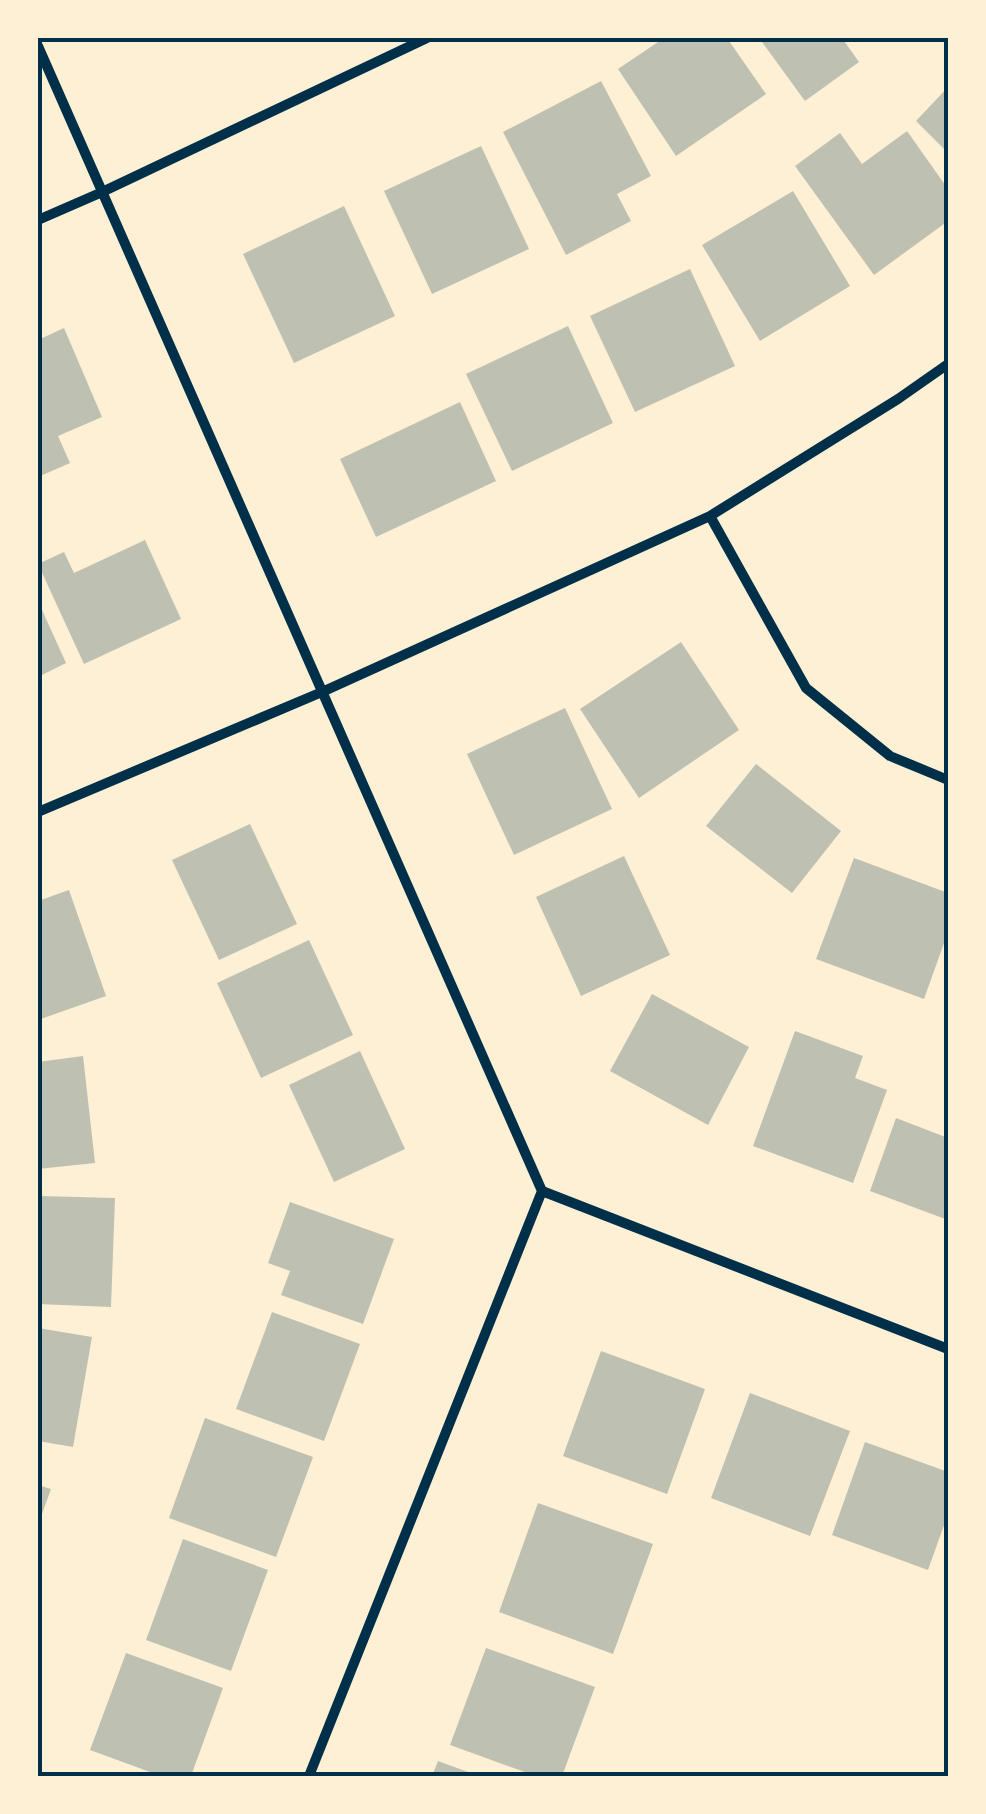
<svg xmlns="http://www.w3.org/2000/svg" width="986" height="1814" font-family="'Archivo Narrow',sans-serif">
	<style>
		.building { fill: #bec0b2 }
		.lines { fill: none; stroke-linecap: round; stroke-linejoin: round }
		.minor { stroke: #003049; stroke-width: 10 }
		.neatline { fill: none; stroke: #003049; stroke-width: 4 }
	</style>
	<rect width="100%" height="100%" fill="#fdf0d5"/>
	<path class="building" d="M 664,38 L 727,38 L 766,94 L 676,156 L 618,69 Z
		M 759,38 L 842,38 L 859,62 L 805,101 Z
		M 601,81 L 651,176 L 617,194 L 631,221 L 566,255 L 503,132 Z
		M 948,87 L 948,153 L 916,121 Z
		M 907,131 L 948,189 L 948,221 L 874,275 L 795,166 L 840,133 L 862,164 Z
		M 481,146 L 529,249 L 432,294 L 384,191 Z
		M 793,191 L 850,286 L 760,341 L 702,245 Z
		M 344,206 L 395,316 L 294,363 L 243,254 Z
		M 690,269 L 735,366 L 635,412 L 590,316 Z
		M 568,326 L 613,423 L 512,471 L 466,374 Z
		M 64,328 L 102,417 L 58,436 L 70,463 L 38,477 L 38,340 Z
		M 460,402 L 496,481 L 376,537 L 340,459 Z
		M 145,540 L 181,619 L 84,664 L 38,564 L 64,552 L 74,573 Z
		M 38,601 L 66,663 L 38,677 Z
		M 681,642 L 739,730 L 639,798 L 580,709 Z
		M 565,708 L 612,809 L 514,855 L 467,754 Z
		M 756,764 L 841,831 L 792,893 L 706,826 Z
		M 250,824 L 297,924 L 219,960 L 172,860 Z
		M 624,856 L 670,955 L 581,996 L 536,897 Z
		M 854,858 L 948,893 L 948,932 L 924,999 L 816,959 Z
		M 69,890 L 106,996 L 38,1020 L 38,901 Z
		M 309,940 L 353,1035 L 261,1078 L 217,983 Z
		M 652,994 L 749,1047 L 708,1125 L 610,1071 Z
		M 795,1031 L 863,1056 L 855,1078 L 887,1090 L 853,1183 L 753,1146 Z
		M 360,1051 L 405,1149 L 334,1182 L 289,1085 Z
		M 83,1056 L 95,1163 L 38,1169 L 38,1062 Z
		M 896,1118 L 948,1138 L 948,1220 L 870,1191 Z
		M 38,1196 L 115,1198 L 111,1307 L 38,1304 Z
		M 290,1202 L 394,1239 L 363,1324 L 281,1295 L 290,1271 L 268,1263 Z
		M 272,1312 L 360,1344 L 324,1441 L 236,1409 Z
		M 38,1328 L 92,1337 L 73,1447 L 38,1441 Z
		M 601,1351 L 705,1389 L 667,1494 L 563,1456 Z
		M 750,1393 L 850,1431 L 810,1536 L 711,1498 Z
		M 205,1418 L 313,1457 L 276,1557 L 169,1518 Z
		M 865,1442 L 948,1472 L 948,1514 L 928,1570 L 832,1535 Z
		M 38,1485 L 51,1489 L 38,1525 Z
		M 538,1503 L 653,1544 L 613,1654 L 499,1612 Z
		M 183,1539 L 268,1570 L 231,1671 L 146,1640 Z
		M 486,1648 L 595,1687 L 562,1776 L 536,1776 L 450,1745 Z
		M 126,1653 L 223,1688 L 191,1776 L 161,1776 L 90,1750 Z
		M 438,1761 L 479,1776 L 432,1776 Z"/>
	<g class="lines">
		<path class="minor" d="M 38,46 L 542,1191
			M 38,220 L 100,193 L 427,38
			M 710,516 L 806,688 L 890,756 L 948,780
			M 38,812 L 322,692 L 710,516 L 898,399 L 948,364
			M 542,1191 L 948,1349
			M 309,1776 L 542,1191"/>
	</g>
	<rect width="986" height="1814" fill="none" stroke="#fdf0d5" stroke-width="80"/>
	<rect x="40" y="40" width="906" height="1734" class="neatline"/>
</svg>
